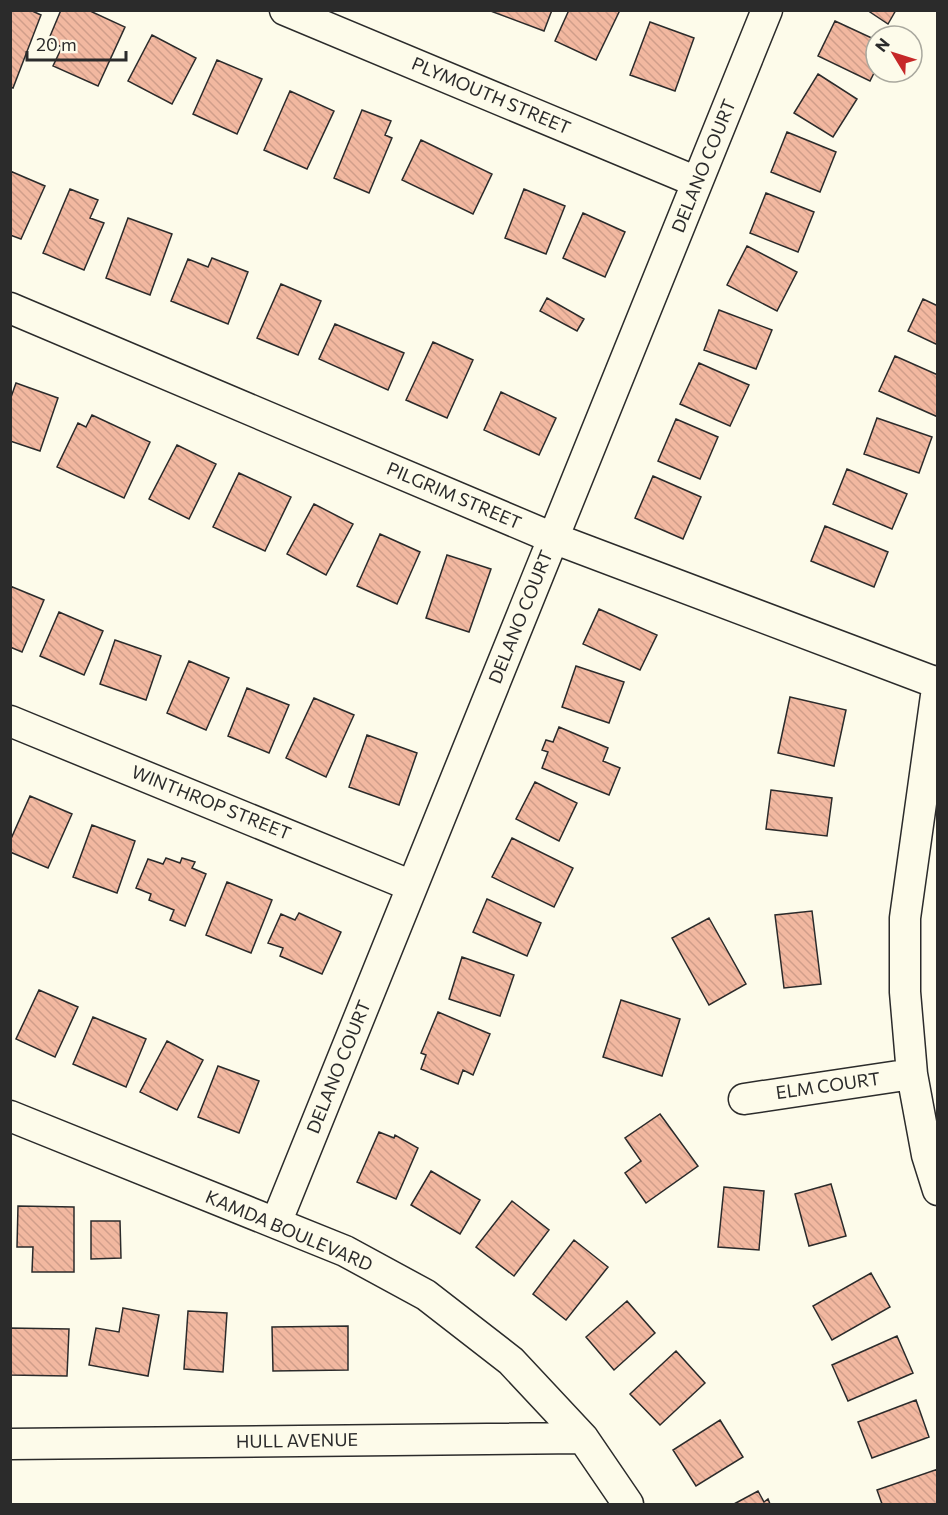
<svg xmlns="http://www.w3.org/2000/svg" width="948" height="1515" font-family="Commissioner,sans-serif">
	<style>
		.building { fill: url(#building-back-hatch); stroke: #2b2b2b; stroke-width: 1.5 }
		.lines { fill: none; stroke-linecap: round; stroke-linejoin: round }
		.street-casing { stroke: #2b2b2b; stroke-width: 33 }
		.street { stroke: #fdfbea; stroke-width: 30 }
		.labels { text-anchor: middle; stroke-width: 4.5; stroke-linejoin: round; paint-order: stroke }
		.street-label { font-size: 18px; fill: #2b2b2b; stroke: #fdfbea }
	</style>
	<defs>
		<pattern id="building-back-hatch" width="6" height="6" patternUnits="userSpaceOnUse" patternTransform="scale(1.5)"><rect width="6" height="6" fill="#f2b8a0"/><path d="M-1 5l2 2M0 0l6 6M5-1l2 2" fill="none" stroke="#d09e8a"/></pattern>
	</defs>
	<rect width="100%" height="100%" fill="#fdfbea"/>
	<path class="building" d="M 10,10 L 30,10 L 41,15 L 13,88 L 10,87 Z
		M 61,10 L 88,10 L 125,27 L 98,86 L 53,66 L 62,47 L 48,41 Z
		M 488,10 L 552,10 L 544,31 Z
		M 569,10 L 620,10 L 596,60 L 555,41 Z
		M 867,10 L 896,10 L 888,24 Z
		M 835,21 L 876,40 L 876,69 L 870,81 L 818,56 Z
		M 650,22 L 694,38 L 675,91 L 630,75 Z
		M 152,35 L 196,58 L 172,104 L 128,81 Z
		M 217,60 L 262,79 L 237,134 L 193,114 Z
		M 818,74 L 857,99 L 833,137 L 794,113 Z
		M 290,91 L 334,111 L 307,169 L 264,150 Z
		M 362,110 L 391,121 L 385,135 L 392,138 L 369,193 L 334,178 Z
		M 787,132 L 836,152 L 820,192 L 771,172 Z
		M 421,140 L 492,174 L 473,214 L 402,180 Z
		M 10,171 L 45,186 L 21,239 L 10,235 Z
		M 70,189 L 98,200 L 90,218 L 104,223 L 84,270 L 43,253 Z
		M 524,189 L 565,206 L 546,254 L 505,238 Z
		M 766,193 L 814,212 L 798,252 L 750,233 Z
		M 583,213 L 625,232 L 605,277 L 563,258 Z
		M 128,218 L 172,234 L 150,295 L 106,278 Z
		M 747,246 L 797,272 L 777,311 L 727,285 Z
		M 212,258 L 248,272 L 228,324 L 171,301 L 188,259 L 208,267 Z
		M 281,284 L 321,301 L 298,355 L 257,338 Z
		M 547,298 L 584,319 L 577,331 L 540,311 Z
		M 923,299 L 938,306 L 938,345 L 908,331 Z
		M 719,310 L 772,330 L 756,369 L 704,350 Z
		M 335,324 L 404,353 L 388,390 L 319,359 Z
		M 433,342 L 473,360 L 447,418 L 406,400 Z
		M 895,356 L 938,375 L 938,417 L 879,391 Z
		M 699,363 L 749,385 L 730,426 L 680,404 Z
		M 16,383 L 58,398 L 40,451 L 10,441 L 10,400 Z
		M 501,392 L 556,418 L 539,455 L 484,430 Z
		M 92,415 L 150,442 L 124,498 L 57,467 L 78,423 L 86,427 Z
		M 877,418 L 932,437 L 919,473 L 864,454 Z
		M 676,419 L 718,437 L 700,479 L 658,461 Z
		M 177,445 L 216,464 L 189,519 L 149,499 Z
		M 847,469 L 907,494 L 892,529 L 833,504 Z
		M 239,473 L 291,497 L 265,551 L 213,527 Z
		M 653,476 L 701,497 L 683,539 L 635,518 Z
		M 314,504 L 353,524 L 326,575 L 287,554 Z
		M 825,526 L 888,552 L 874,587 L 811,561 Z
		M 380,534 L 420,552 L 397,604 L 357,586 Z
		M 447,555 L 491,569 L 469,632 L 426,618 Z
		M 10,586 L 44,600 L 22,652 L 10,647 Z
		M 599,609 L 657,635 L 640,670 L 583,644 Z
		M 59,612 L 103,631 L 84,675 L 40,656 Z
		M 115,640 L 161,656 L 146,700 L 100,684 Z
		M 189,661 L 229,678 L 206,730 L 167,713 Z
		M 576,666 L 624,682 L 609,723 L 562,707 Z
		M 247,688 L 289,705 L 269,753 L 228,736 Z
		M 790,697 L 846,710 L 834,766 L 778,753 Z
		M 314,698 L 354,715 L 326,777 L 286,758 Z
		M 559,727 L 608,748 L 603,761 L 620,768 L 609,795 L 542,768 L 548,752 L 542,750 L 546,740 L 553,742 Z
		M 367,735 L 417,753 L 399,805 L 349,787 Z
		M 535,782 L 577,803 L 559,841 L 516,819 Z
		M 771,790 L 832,798 L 827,836 L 766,829 Z
		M 30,796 L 72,814 L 48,868 L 10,852 L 10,841 Z
		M 92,825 L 135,841 L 117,893 L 73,877 Z
		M 512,838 L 573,868 L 554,907 L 492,877 Z
		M 166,858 L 180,863 L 182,858 L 195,862 L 192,868 L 206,874 L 185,926 L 170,920 L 174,910 L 149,900 L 151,894 L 136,888 L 148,859 L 163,864 Z
		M 227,882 L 272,900 L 251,953 L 206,935 Z
		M 487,899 L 541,923 L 527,956 L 473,932 Z
		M 812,911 L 821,984 L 784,988 L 775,915 Z
		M 299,913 L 341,932 L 322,974 L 280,956 L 283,948 L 268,943 L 281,914 L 295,920 Z
		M 709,918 L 746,984 L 709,1005 L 672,938 Z
		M 462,957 L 514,975 L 500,1016 L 449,999 Z
		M 39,990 L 78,1007 L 55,1057 L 16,1039 Z
		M 621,1000 L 680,1019 L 662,1076 L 603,1057 Z
		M 438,1012 L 490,1034 L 473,1075 L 463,1070 L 458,1084 L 421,1069 L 426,1055 L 421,1053 Z
		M 93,1017 L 146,1039 L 126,1087 L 73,1064 Z
		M 167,1041 L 203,1060 L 177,1110 L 140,1092 Z
		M 218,1066 L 259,1081 L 239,1133 L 198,1117 Z
		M 660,1114 L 698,1166 L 646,1203 L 625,1173 L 641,1161 L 625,1138 Z
		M 379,1132 L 394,1138 L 395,1135 L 418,1148 L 396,1199 L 357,1182 Z
		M 431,1171 L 480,1200 L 460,1234 L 411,1205 Z
		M 831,1184 L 846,1236 L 809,1246 L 795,1194 Z
		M 724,1187 L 764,1191 L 759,1250 L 718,1247 Z
		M 512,1201 L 549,1230 L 514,1276 L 476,1247 Z
		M 18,1206 L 74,1207 L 74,1272 L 32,1272 L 33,1247 L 17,1247 Z
		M 91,1221 L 120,1221 L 121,1258 L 91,1259 Z
		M 574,1240 L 608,1267 L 566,1320 L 533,1294 Z
		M 871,1273 L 890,1307 L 832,1340 L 813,1306 Z
		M 627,1301 L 655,1333 L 614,1370 L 586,1337 Z
		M 123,1308 L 159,1315 L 148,1376 L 89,1365 L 96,1328 L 119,1332 Z
		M 188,1311 L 227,1313 L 223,1372 L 184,1369 Z
		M 348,1326 L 348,1370 L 273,1371 L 272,1327 Z
		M 10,1328 L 69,1329 L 67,1376 L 10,1375 Z
		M 897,1336 L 913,1373 L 848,1401 L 832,1365 Z
		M 676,1351 L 705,1383 L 660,1425 L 630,1394 Z
		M 916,1400 L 929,1437 L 872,1458 L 858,1422 Z
		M 720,1420 L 743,1457 L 696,1486 L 673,1450 Z
		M 938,1469 L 938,1504 L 882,1504 L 877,1490 Z
		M 758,1491 L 764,1502 L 768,1499 L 770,1504 L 734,1504 Z"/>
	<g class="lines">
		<defs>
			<path id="street" d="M 285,10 L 697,182
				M 10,308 L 553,538 L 937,683
				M 938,681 L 905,918 L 905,992 L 912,1074 L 927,1155 L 938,1190
				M 10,721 L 412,886
				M 744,1099 L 912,1074
				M 10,1116 L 345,1251 L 426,1295 L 511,1361 L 583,1438 L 628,1504
				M 276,1223 L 767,10
				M 10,1444 L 583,1438"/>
		</defs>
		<use href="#street" class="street-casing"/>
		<use href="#street" class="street"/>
	</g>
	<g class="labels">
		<g class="street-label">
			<text transform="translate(491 96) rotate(23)" y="6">PLYMOUTH STREET</text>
			<text transform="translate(704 166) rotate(-68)" y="6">DELANO COURT</text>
			<text transform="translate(454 496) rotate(23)" y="6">PILGRIM STREET</text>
			<text transform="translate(521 617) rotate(-68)" y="6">DELANO COURT</text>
			<text transform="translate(211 803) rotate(22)" y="6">WINTHROP STREET</text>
			<text transform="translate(339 1067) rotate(-68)" y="6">DELANO COURT</text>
			<text transform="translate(828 1086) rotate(-8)" y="6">ELM COURT</text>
			<text transform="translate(289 1231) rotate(23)" y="6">KAMDA BOULEVARD</text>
			<text transform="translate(297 1441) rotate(-1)" y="6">HULL AVENUE</text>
		</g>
	</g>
	<rect width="948" height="1515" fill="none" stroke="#2b2b2b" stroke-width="24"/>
	<g transform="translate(894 54) rotate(308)"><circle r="28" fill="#fdfbea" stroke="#a9a89e" stroke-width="1.5"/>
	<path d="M0-4.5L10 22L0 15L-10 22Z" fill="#c62828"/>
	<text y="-9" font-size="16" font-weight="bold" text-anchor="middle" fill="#2b2b2b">N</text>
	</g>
	<path d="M27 51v9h99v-9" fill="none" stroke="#2b2b2b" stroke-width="3"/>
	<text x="36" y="51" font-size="18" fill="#2b2b2b" stroke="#fdfbea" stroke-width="4.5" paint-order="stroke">20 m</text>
</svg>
